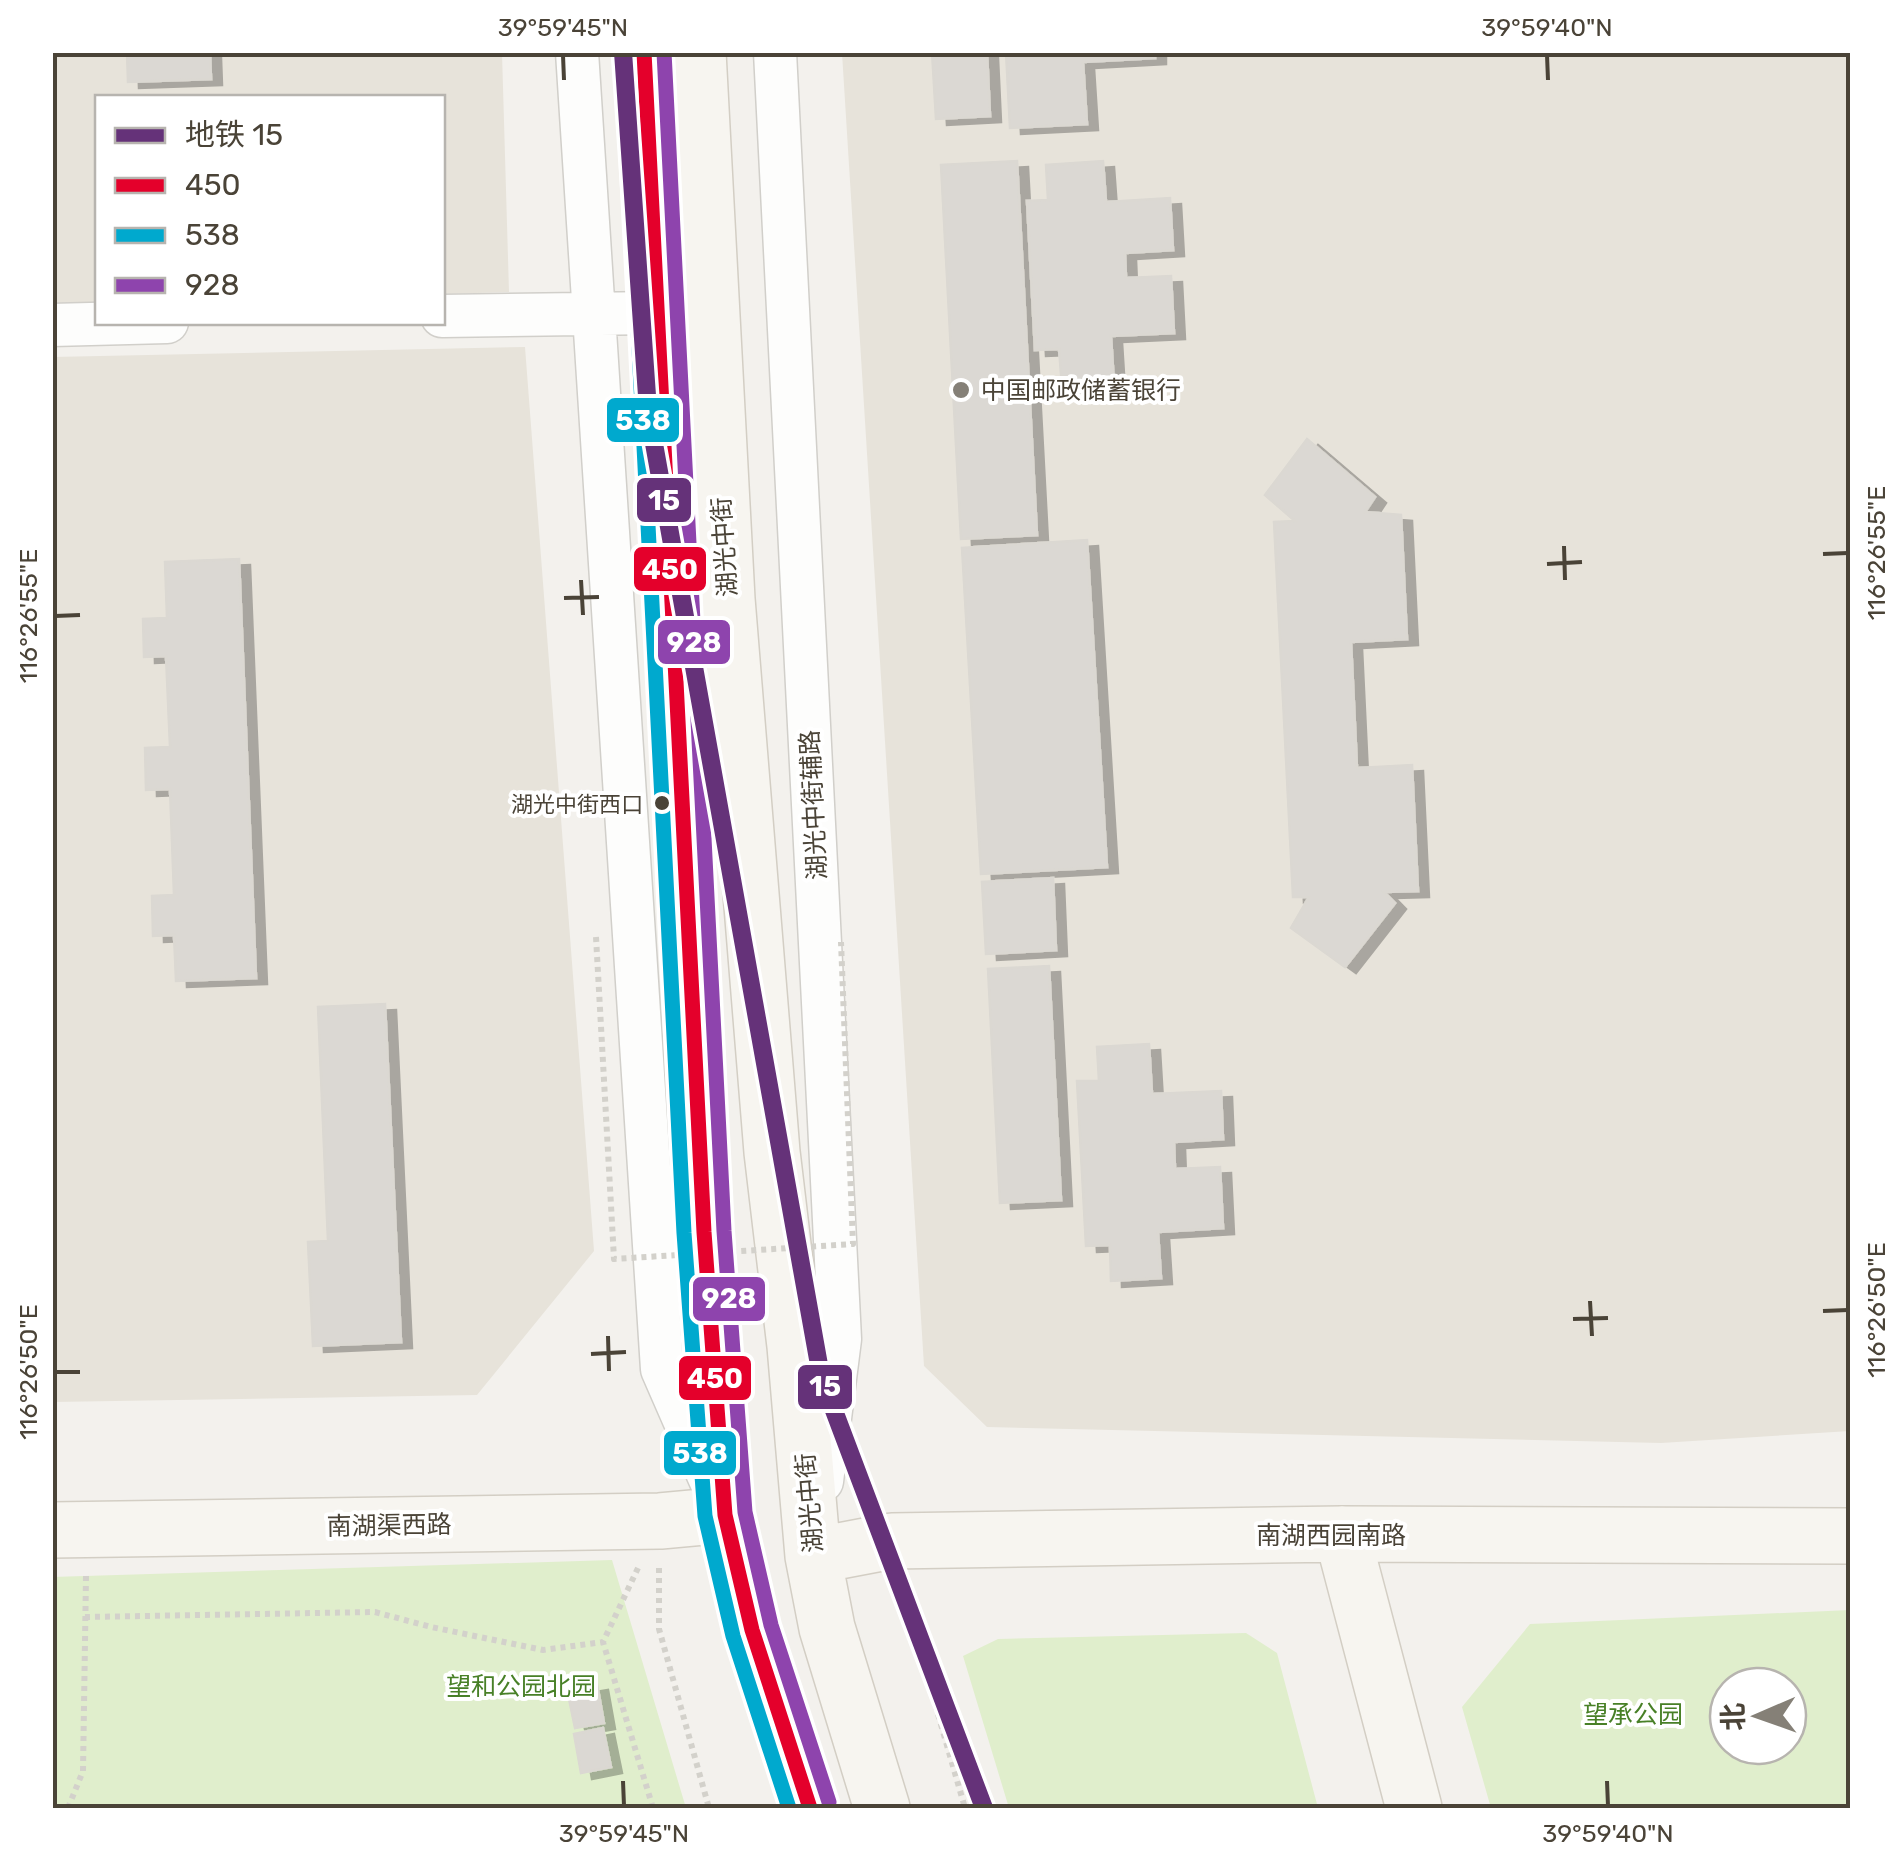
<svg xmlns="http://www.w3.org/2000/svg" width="1903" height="1861" font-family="Rubik,'Noto Sans SC',sans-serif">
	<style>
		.residential { fill: #e7e3da }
		.green { fill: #e0eecc; fill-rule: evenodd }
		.building { fill: #dbd8d3; stroke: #dbd8d2; stroke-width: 2.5; filter: url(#shadow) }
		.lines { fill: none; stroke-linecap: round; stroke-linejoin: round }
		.street-casing { stroke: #d1cfca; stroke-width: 45 }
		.secondary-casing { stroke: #d3cec4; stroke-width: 58 }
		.path { stroke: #d3d1cb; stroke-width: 6; stroke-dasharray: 5 5; stroke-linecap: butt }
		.street { stroke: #fdfdfc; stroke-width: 42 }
		.secondary { stroke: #f7f5f0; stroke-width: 55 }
		.path-bridge { stroke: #d3d1cb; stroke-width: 6; stroke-dasharray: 5 5; stroke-linecap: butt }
		.bus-1-casing { stroke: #fff; stroke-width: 22 }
		.bus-2-casing { stroke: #fff; stroke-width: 22 }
		.bus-3-casing { stroke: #fff; stroke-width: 22 }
		.bus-1 { stroke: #e4002b; stroke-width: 15 }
		.bus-2 { stroke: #00a9ce; stroke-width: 15 }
		.bus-3 { stroke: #8e44ad; stroke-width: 15 }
		.metro-1-casing { stroke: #fff; stroke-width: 25 }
		.metro-1 { stroke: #653279; stroke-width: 18 }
		.ticks { fill: none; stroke: #4a4337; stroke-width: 4 }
		.poi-dot { fill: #858077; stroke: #fff; stroke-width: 4 }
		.bus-dot { fill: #4a4337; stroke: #fff; stroke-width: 4 }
		.labels { text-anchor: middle; stroke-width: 8; stroke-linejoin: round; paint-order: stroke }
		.bus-label { font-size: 22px; fill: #4a4337; stroke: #fff; text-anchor: end }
		.poi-label { font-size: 25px; fill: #4a4337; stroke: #fff; text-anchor: start }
		.street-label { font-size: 25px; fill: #4a4337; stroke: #fff }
		.park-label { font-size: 25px; fill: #488027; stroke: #fff }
		.line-badge { stroke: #fff; stroke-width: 4 }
		.badge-label { font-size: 28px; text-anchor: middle; font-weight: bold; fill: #fff }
		.neatline { fill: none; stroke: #4a4337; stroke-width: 4 }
		.ticks-label { font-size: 25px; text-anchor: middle; fill: #4a4337 }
	</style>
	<defs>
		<filter id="shadow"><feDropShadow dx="11" dy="6" stdDeviation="0" flood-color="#0004"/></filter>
	</defs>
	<rect width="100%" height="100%" fill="#f3f1ed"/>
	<path class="residential" d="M 52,53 L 502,53 L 509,292 L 443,294 L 442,98 L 98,98 L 97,305 L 53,306 Z
		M 842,53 L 1850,53 L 1850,1431 L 1661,1443 L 987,1427 L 924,1366 Z
		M 525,347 L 594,1251 L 477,1395 L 53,1402 L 52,357 Z"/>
	<path class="green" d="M 612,1560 L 686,1808 L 53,1808 L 52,1577 Z
		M 1850,1610 L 1850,1808 L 1491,1808 L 1462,1707 L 1530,1624 ZM 1728,1686 L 1788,1686 L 1788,1746 L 1728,1746 Z
		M 1246,1633 L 1277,1653 L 1318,1808 L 1009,1808 L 963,1656 L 998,1639 Z"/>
	<path class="building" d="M 127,52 L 210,52 L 211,79 L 128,82 Z
		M 932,52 L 987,52 L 990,116 L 936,119 Z
		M 1006,52 L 1155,52 L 1155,58 L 1083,62 L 1087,124 L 1010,128 Z
		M 1017,161 L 1037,535 L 961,539 L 941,165 Z
		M 1103,161 L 1106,202 L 1170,198 L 1173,250 L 1125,253 L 1126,278 L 1171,276 L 1174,333 L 1111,336 L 1114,384 L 1062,387 L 1059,349 L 1035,350 L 1027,201 L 1048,200 L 1046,165 Z
		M 1307,439 L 1375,497 L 1365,512 L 1401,515 L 1407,639 L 1351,642 L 1357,768 L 1412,765 L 1418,891 L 1384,892 L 1395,903 L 1345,967 L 1291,928 L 1309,897 L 1293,897 L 1274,522 L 1295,521 L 1265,495 Z
		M 1087,540 L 1107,867 L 981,874 L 962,548 Z
		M 239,559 L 256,978 L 176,981 L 174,935 L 153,936 L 152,896 L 174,895 L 170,789 L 146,790 L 145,748 L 170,747 L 166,656 L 144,657 L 143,619 L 167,618 L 165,562 Z
		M 1053,878 L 1056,950 L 986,954 L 982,882 Z
		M 1049,966 L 1061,1200 L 1000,1203 L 988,969 Z
		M 385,1004 L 401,1342 L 313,1346 L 308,1242 L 328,1241 L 318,1007 Z
		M 1149,1044 L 1152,1094 L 1221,1091 L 1223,1139 L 1174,1142 L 1175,1169 L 1220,1167 L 1223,1228 L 1158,1232 L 1161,1278 L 1111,1281 L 1110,1245 L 1086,1246 L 1077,1081 L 1099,1081 L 1097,1047 Z
		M 597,1684 L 604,1723 L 575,1728 L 567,1689 Z
		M 603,1728 L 611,1767 L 581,1773 L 574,1734 Z"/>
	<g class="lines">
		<defs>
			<path id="street" d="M 577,52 L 662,1369 L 714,1488
				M 775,52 L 840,1339 L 822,1481
				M 442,316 L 655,313
				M 52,325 L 167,322"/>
			<path id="secondary" d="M 644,52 L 704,1232 L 725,1515 L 752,1630 L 810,1808
				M 698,52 L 727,599 L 772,1152 L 795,1346 L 813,1556 L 827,1628 L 882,1808
				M 52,1530 L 660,1521 L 725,1515
				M 1342,1534 L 1414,1808
				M 813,1556 L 892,1541 L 1342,1534 L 1850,1536"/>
		</defs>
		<use href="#street" class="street-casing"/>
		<use href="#secondary" class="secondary-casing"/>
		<path class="path" d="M 638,1568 L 603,1642 L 653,1808
			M 659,1568 L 659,1629 L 709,1808
			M 902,1589 L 965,1808
			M 85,1617 L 375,1612 L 431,1627 L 543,1650 L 603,1642
			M 68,1808 L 83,1771 L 86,1576"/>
		<use href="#street" class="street"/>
		<use href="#secondary" class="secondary"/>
		<path class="path-bridge" d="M 596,937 L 614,1259 L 853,1244 L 841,942"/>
		<defs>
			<path id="bus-1" d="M 644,52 L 704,1232 L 725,1515 L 752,1630 L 810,1808"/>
			<path id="bus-2" d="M 624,53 L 684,1233 L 705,1516 L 733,1636 L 789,1808"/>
			<path id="bus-3" d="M 664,52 L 724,1231 L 745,1512 L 771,1625 L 829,1802"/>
		</defs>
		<use href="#bus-1" class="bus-1-casing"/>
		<use href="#bus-2" class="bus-2-casing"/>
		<use href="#bus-3" class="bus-3-casing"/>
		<use href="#bus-1" class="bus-1"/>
		<use href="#bus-2" class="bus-2"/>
		<use href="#bus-3" class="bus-3"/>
		<defs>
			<path id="metro-1" d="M 623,52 L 648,410 L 821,1376 L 984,1808"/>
		</defs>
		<use href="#metro-1" class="metro-1-casing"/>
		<use href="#metro-1" class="metro-1"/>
	</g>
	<path class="ticks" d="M 563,55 L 564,80M 1547,55 L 1548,80M 1564,546 L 1565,580M 1823,554 L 1848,553M 1547,564 L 1582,562M 581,580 L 583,615M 564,598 L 599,597M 55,616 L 80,615M 1590,1301 L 1592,1336M 1823,1311 L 1848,1310M 1573,1319 L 1608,1318M 608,1336 L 609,1371M 591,1354 L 626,1352M 55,1372 L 80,1372M 623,1781 L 624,1806M 1607,1781 L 1608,1806"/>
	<circle class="poi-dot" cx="961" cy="390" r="10"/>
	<circle class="bus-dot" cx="662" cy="803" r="9"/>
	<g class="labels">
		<g class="bus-label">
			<text x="643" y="812">湖光中街西口</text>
		</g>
		<g class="poi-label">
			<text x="981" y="399">中国邮政储蓄银行</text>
		</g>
		<g class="street-label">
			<text transform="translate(724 547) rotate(-94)" y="9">湖光中街</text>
			<text transform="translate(813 805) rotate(-93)" y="9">湖光中街辅路</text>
			<text transform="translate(809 1503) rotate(-95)" y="9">湖光中街</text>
			<text transform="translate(389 1525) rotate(-1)" y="9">南湖渠西路</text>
			<text x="1331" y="1544">南湖西园南路</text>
		</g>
		<g class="park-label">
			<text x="521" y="1695">望和公园北园</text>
			<text x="1633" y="1723">望承公园</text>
		</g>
	</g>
	<g class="line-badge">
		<rect x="605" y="396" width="76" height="48" rx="10" fill="#00a9ce"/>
		<rect x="635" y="476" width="58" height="48" rx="10" fill="#653279"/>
		<rect x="632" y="545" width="76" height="48" rx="10" fill="#e4002b"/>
		<rect x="656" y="618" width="76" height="48" rx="10" fill="#8e44ad"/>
		<rect x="691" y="1275" width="76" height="48" rx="10" fill="#8e44ad"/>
		<rect x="677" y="1354" width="76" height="48" rx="10" fill="#e4002b"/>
		<rect x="796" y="1363" width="58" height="48" rx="10" fill="#653279"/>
		<rect x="662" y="1429" width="76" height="48" rx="10" fill="#00a9ce"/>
	</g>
	<g class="badge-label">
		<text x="643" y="430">538</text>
		<text x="664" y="510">15</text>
		<text x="670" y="579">450</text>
		<text x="694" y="652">928</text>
		<text x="729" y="1308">928</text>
		<text x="715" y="1388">450</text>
		<text x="825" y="1396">15</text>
		<text x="700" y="1463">538</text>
	</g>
	<rect width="1903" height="1861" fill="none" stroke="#ffffff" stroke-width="110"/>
	<rect x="95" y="95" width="350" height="230" fill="#ffffff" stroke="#b7b4af" stroke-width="2.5"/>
	<rect x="115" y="128" width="50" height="15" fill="#653279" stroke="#b7b4af" stroke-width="2.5"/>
	<text x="185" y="145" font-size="30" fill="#4a4337">地铁 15</text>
	<rect x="115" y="178" width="50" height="15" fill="#e4002b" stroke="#b7b4af" stroke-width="2.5"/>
	<text x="185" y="195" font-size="30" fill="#4a4337">450</text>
	<rect x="115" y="228" width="50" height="15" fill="#00a9ce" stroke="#b7b4af" stroke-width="2.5"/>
	<text x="185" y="245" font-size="30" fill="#4a4337">538</text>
	<rect x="115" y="278" width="50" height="15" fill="#8e44ad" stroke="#b7b4af" stroke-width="2.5"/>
	<text x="185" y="295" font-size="30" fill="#4a4337">928</text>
	<g transform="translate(1758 1716) rotate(268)"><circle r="48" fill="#ffffff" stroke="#b7b4af" stroke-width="2.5"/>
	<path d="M0-8L18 38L0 25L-18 38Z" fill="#858077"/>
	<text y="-15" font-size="28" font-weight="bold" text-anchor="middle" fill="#4a4337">北</text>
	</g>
	<rect x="55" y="55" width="1793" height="1751" class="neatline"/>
	<g class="ticks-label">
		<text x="563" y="36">39°59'45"N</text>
		<text x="1547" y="36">39°59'40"N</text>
		<text transform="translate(1876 553) rotate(-90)" y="9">116°26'55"E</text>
		<text transform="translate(28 616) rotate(-90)" y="9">116°26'55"E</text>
		<text transform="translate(1876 1310) rotate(-90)" y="9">116°26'50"E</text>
		<text transform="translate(28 1372) rotate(-90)" y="9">116°26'50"E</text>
		<text x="624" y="1842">39°59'45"N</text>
		<text x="1608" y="1842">39°59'40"N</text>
	</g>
</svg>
